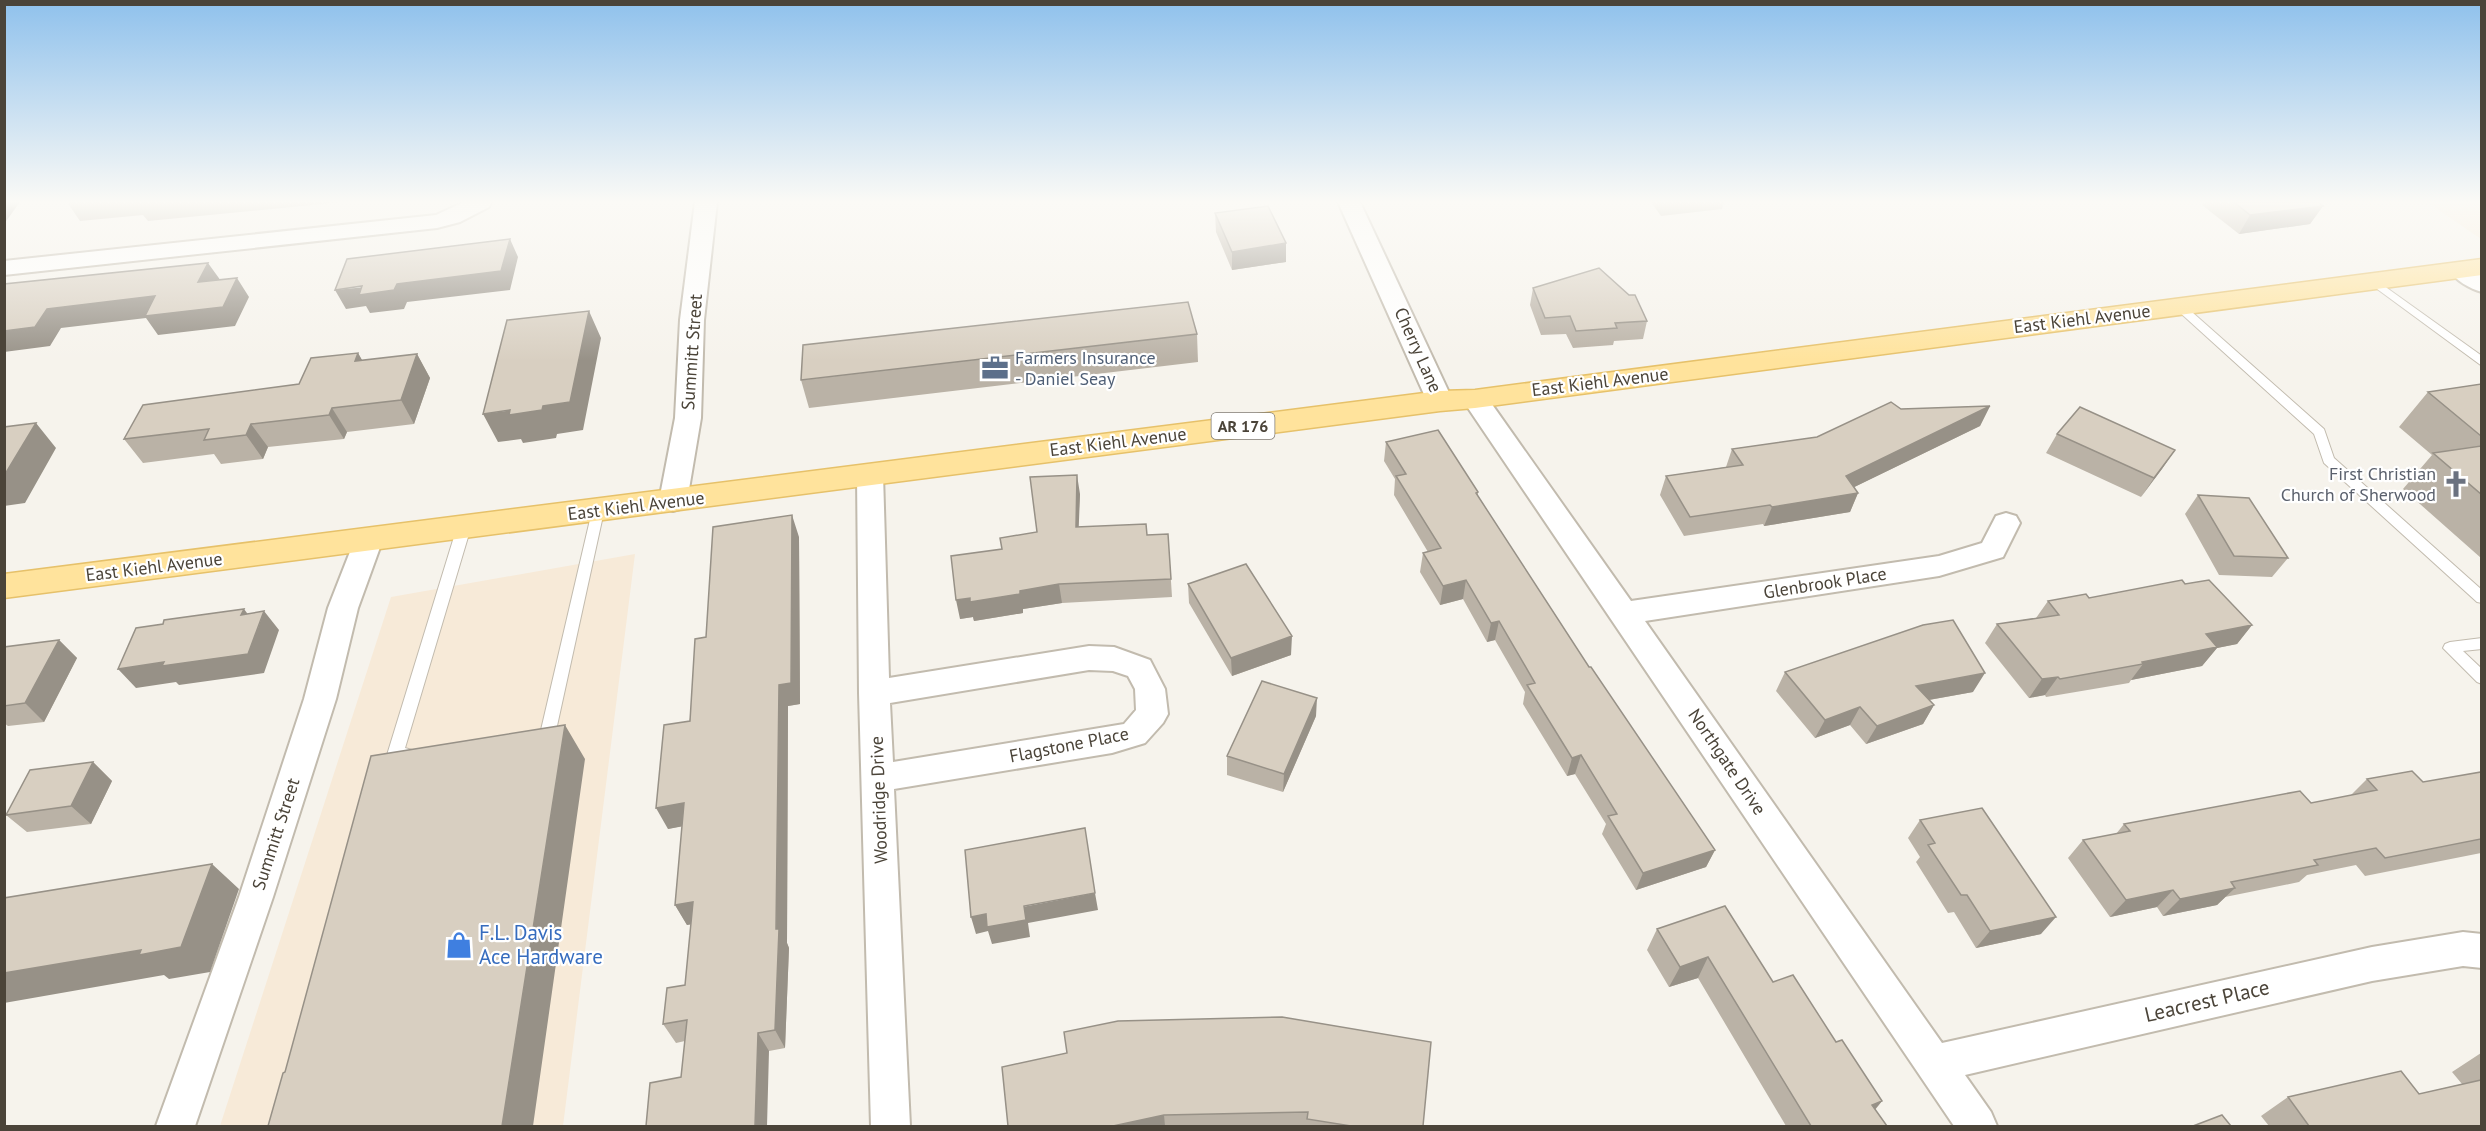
<svg xmlns="http://www.w3.org/2000/svg" width="2486" height="1131" font-family="'PT Sans',sans-serif">
	<style>
		.commercial { fill: #f7ead8 }
		.lines { fill: none; stroke-linecap: round; stroke-linejoin: round }
		.service-casing { stroke: #c2bbae; stroke-width: 2 }
		.minor-casing { stroke: #c2bbae; stroke-width: 4 }
		.primary-casing { stroke: #e6c16a; stroke-width: 3 }
		.service { fill: #fff; fill-rule: evenodd }
		.minor { fill: #fff; fill-rule: evenodd }
		.primary { fill: #ffe39c; fill-rule: evenodd }
		.wall { fill: #bab2a6 }
		.shaded-wall { fill: #979187 }
		.building { fill: #d8cfc1; stroke: #979187; stroke-width: 1.5 }
		.labels { text-anchor: middle; stroke-width: 4.5; stroke-linejoin: round; paint-order: stroke }
		.shield { fill: #fff; stroke: #817c74; stroke-width: 1.5 }
		.shield-label { font-size: 16px; font-weight: bold; fill: #4b4439 }
		.street-label { font-size: 18px; fill: #4b4439; stroke: #fff }
		.service-label { font-size: 18px; fill: #4e5e75; stroke: #fff; text-anchor: start }
		.worship-label { font-size: 18px; fill: #5b616d; stroke: #fff; text-anchor: end }
		.near-shop-label { font-size: 21px; fill: #366cbe; stroke: #fff; text-anchor: start }
		.near-street-label { font-size: 21px; fill: #4b4439; stroke: #fff }
	</style>
	<rect width="100%" height="100%" fill="#f6f3ec"/>
	<path class="commercial" d="M 2427,202 L 2481,202 L 2481,239 Z
		M 635,554 L 563,1126 L 220,1126 L 391,597 Z"/>
	<g class="lines">
		<defs>
			<path id="service" d="M 2373,278 L 2482,356 L 2482,366 L 2369,283 L 2368,281 Z
				M 2180,304 L 2184,305 L 2324,429 L 2334,458 L 2482,590 L 2482,603 L 2477,602 L 2324,463 L 2314,434 L 2176,309 L 2174,307 Z
				M 598,506 L 604,511 L 555,735 L 552,739 L 536,743 L 531,741 L 528,737 L 531,733 L 541,730 L 592,511 Z
				M 464,522 L 471,527 L 405,748 L 412,750 L 415,754 L 412,758 L 395,761 L 390,759 L 387,755 L 457,527 Z
				M 2482,638 L 2482,649 L 2463,651 L 2482,669 L 2482,684 L 2477,682 L 2443,648 L 2445,644 L 2450,642 Z"/>
			<path id="minor" d="M 464,202 L 491,202 L 489,207 L 460,222 L 437,228 L 4,275 L 4,261 L 436,215 Z
				M 695,202 L 717,202 L 704,320 L 701,418 L 687,501 L 683,508 L 673,511 L 663,508 L 659,501 L 675,418 L 680,320 Z
				M 1338,202 L 1360,202 L 1453,401 L 1449,407 L 1440,409 L 1431,407 L 1427,401 Z
				M 2460,263 L 2468,265 L 2482,274 L 2482,292 C 2470,289 2455,280 2449,270 L 2452,265 Z
				M 1475,391 L 1484,393 L 1631,601 L 1939,556 L 1982,543 L 1996,516 L 2006,513 L 2016,516 L 2020,523 L 2003,557 L 1939,576 L 1645,621 L 1942,1043 L 2372,947 L 2463,932 L 2482,934 L 2482,968 L 2463,966 L 2372,981 L 1965,1075 L 1991,1112 L 1997,1126 L 1954,1126 L 1466,405 L 1462,399 L 1466,393 Z
				M 870,465 L 879,468 L 883,474 L 889,678 L 1089,646 L 1114,647 L 1150,660 L 1165,689 L 1168,714 L 1163,723 L 1145,743 L 1112,753 L 894,789 L 910,1126 L 871,1126 L 859,693 L 857,474 L 861,468 ZM 1089,670 L 1113,671 L 1128,676 L 1135,689 L 1136,710 L 1124,724 L 893,762 L 890,703 Z
				M 369,529 L 379,532 L 383,539 L 358,608 L 336,699 L 273,897 L 195,1126 L 156,1126 L 239,897 L 304,699 L 328,608 L 355,539 L 359,532 Z"/>
			<path id="primary" d="M 2482,259 L 2482,275 L 1475,408 L 1440,411 L 4,598 L 4,574 L 1440,391 L 1475,390 Z"/>
		</defs>
		<use href="#service" class="service-casing"/>
		<use href="#minor" class="minor-casing"/>
		<use href="#primary" class="primary-casing"/>
		<use href="#service" class="service"/>
		<use href="#minor" class="minor"/>
		<use href="#primary" class="primary"/>
	</g>
	<path class="wall" d="M 67,202 L 343,202 L 148,221 L 143,215 L 80,221 Z
		M 1651,202 L 1724,202 L 1722,209 L 1661,216 Z
		M 2203,202 L 2318,202 L 2323,206 L 2310,224 L 2239,234 L 2202,205 Z
		M 1215,213 L 1286,262 L 1232,270 L 1216,232 Z
		M 1533,288 L 1647,321 L 1643,339 L 1614,341 L 1613,345 L 1573,348 L 1566,334 L 1541,335 L 1530,305 Z
		M 1197,334 L 1198,362 L 809,408 L 801,380 Z
		M 358,353 L 362,361 L 417,354 L 430,378 L 414,424 L 347,432 L 344,439 L 268,447 L 263,459 L 221,464 L 214,454 L 143,463 L 124,439 L 299,384 Z
		M 2481,384 L 2481,558 L 2403,489 L 2432,455 L 2399,427 L 2428,392 Z
		M 1990,406 L 1980,426 L 1854,487 L 1858,493 L 1850,512 L 1764,526 L 1763,524 L 1684,536 L 1660,495 L 1666,476 L 1726,467 L 1732,449 L 1817,437 L 1901,409 Z
		M 2057,434 L 2175,450 L 2141,497 L 2046,453 Z
		M 1386,442 L 1478,492 L 1478,496 L 1589,667 L 1715,850 L 1706,867 L 1636,890 L 1602,834 L 1606,824 L 1575,774 L 1567,776 L 1523,704 L 1525,692 L 1495,640 L 1487,642 L 1463,599 L 1440,605 L 1420,572 L 1423,553 L 1428,552 L 1394,495 L 1395,479 L 1384,461 Z
		M 1080,494 L 1078,527 L 1147,535 L 1168,534 L 1172,597 L 1062,603 L 1023,609 L 1023,613 L 974,621 L 973,617 L 960,619 L 1002,549 L 1037,532 Z
		M 2198,495 L 2288,558 L 2272,577 L 2219,575 L 2185,514 Z
		M 799,537 L 800,704 L 788,706 L 787,943 L 789,948 L 785,1048 L 769,1051 L 681,1077 L 685,1041 L 676,1043 L 663,1024 L 685,985 L 691,924 L 687,925 L 675,905 L 682,826 L 668,829 L 706,637 Z
		M 1188,584 L 1291,655 L 1232,676 L 1189,603 Z
		M 2185,584 L 2252,625 L 2237,644 L 2217,648 L 2202,666 L 2131,680 L 2129,683 L 2046,697 L 2045,695 L 2029,698 L 1985,643 L 1997,624 L 2036,618 L 2048,601 L 2089,598 Z
		M 59,640 L 77,658 L 44,722 L 8,726 L 4,723 L 4,647 Z
		M 1785,672 L 1973,692 L 1929,700 L 1934,705 L 1923,724 L 1866,744 L 1850,725 L 1815,738 L 1776,691 Z
		M 1316,716 L 1283,792 L 1227,775 L 1227,756 Z
		M 93,762 L 112,781 L 91,824 L 27,832 L 6,815 Z
		M 2481,772 L 2481,853 L 2365,876 L 2356,865 L 2307,875 L 2299,882 L 2225,897 L 2217,905 L 2163,916 L 2157,907 L 2110,917 L 2068,858 L 2083,840 L 2116,834 L 2124,824 L 2311,803 L 2350,796 L 2367,779 L 2423,782 Z
		M 1920,820 L 2041,934 L 1976,948 L 1954,912 L 1948,913 L 1916,862 L 1920,857 L 1908,838 Z
		M 1657,929 L 1773,982 L 1836,1042 L 1882,1101 L 1875,1110 L 1887,1126 L 1786,1126 L 1698,978 L 1669,987 L 1647,950 Z
		M 2481,1053 L 2481,1126 L 2269,1126 L 2261,1116 L 2288,1097 L 2419,1094 L 2462,1084 L 2452,1072 Z
		M 1002,1067 L 1423,1126 L 1008,1126 Z"/>
	<path class="shaded-wall" d="M 4,202 L 20,202 L 4,224 Z
		M 2323,206 L 2310,224 L 2239,234 L 2250,215 Z
		M 510,239 L 518,257 L 510,290 L 407,302 L 404,309 L 370,313 L 366,306 L 346,309 L 335,290 L 397,284 Z
		M 1286,243 L 1286,262 L 1232,270 L 1232,252 Z
		M 208,263 L 221,281 L 198,282 Z
		M 237,278 L 249,297 L 235,326 L 158,335 L 146,318 L 61,328 L 50,346 L 4,352 L 4,331 L 47,309 Z
		M 589,311 L 601,338 L 583,430 L 557,434 L 556,438 L 523,443 L 521,439 L 498,442 L 483,414 L 543,406 Z
		M 358,353 L 372,377 L 355,361 Z
		M 417,354 L 430,378 L 414,424 L 401,400 Z
		M 1990,406 L 1980,426 L 1838,495 L 1846,476 Z
		M 332,408 L 347,432 L 344,439 L 329,415 Z
		M 36,423 L 56,448 L 25,503 L 4,506 L 4,476 Z
		M 251,424 L 268,447 L 263,459 L 246,435 Z
		M 2175,450 L 2162,469 L 2141,497 L 2154,478 Z
		M 1077,475 L 1080,494 L 1078,546 L 1076,527 Z
		M 1858,493 L 1850,512 L 1764,526 L 1772,507 Z
		M 792,515 L 799,537 L 800,704 L 788,706 L 787,943 L 789,948 L 785,1048 L 775,1030 L 779,685 Z
		M 1466,580 L 1463,599 L 1440,605 L 1443,586 Z
		M 1059,584 L 1062,603 L 1023,609 L 1023,613 L 974,621 L 973,617 L 960,619 L 956,600 Z
		M 244,609 L 258,628 L 264,611 L 279,630 L 264,673 L 179,685 L 176,682 L 136,688 L 118,669 L 164,662 L 241,615 Z
		M 1499,621 L 1495,640 L 1487,642 L 1491,623 Z
		M 2252,625 L 2237,644 L 2217,648 L 2202,666 L 2131,680 L 2143,664 L 2142,662 L 2206,634 Z
		M 1292,636 L 1291,655 L 1232,676 L 1231,658 Z
		M 59,640 L 77,658 L 44,722 L 25,703 Z
		M 1985,673 L 1973,692 L 1906,704 L 1916,686 Z
		M 2058,677 L 2045,695 L 2029,698 L 2042,679 Z
		M 1317,698 L 1316,716 L 1283,792 L 1284,774 Z
		M 1934,705 L 1923,724 L 1866,744 L 1877,726 Z
		M 1860,707 L 1850,725 L 1815,738 L 1825,720 Z
		M 565,725 L 585,759 L 533,1126 L 502,1126 Z
		M 1581,755 L 1575,774 L 1567,776 L 1572,758 Z
		M 93,762 L 112,781 L 91,824 L 71,806 Z
		M 684,803 L 695,824 L 668,829 L 656,808 Z
		M 1715,850 L 1706,867 L 1636,890 L 1643,873 Z
		M 212,864 L 239,889 L 210,972 L 169,979 L 164,975 L 4,1003 L 4,973 L 141,950 Z
		M 2235,888 L 2217,905 L 2163,916 L 2180,899 Z
		M 2173,890 L 2157,907 L 2110,917 L 2126,900 Z
		M 1095,893 L 1098,910 L 1028,923 L 1030,937 L 992,944 L 988,931 L 976,934 L 971,917 Z
		M 693,902 L 705,922 L 687,925 L 675,905 Z
		M 2056,917 L 2041,934 L 1976,948 L 1990,931 Z
		M 1708,957 L 1698,978 L 1669,987 L 1680,967 Z
		M 758,1033 L 769,1051 L 767,1126 L 755,1126 Z
		M 1882,1101 L 1866,1120 L 1872,1105 Z
		M 1164,1115 L 1165,1126 L 1113,1126 Z"/>
	<path class="building" d="M 2234,202 L 2318,202 L 2323,206 L 2250,215 Z
		M 1268,206 L 1286,243 L 1232,252 L 1215,213 Z
		M 510,239 L 501,271 L 397,284 L 394,290 L 359,295 L 362,286 L 335,290 L 347,259 Z
		M 208,263 L 198,282 L 237,278 L 223,307 L 145,316 L 155,296 L 47,309 L 35,327 L 4,331 L 4,284 Z
		M 1599,268 L 1629,295 L 1635,295 L 1647,321 L 1615,323 L 1617,328 L 1576,331 L 1570,316 L 1545,318 L 1533,288 Z
		M 1188,302 L 1197,334 L 801,380 L 803,345 Z
		M 589,311 L 570,402 L 543,406 L 542,410 L 509,415 L 510,410 L 483,414 L 507,320 Z
		M 358,353 L 355,361 L 417,354 L 401,400 L 332,408 L 329,415 L 251,424 L 246,435 L 204,440 L 209,429 L 124,439 L 143,405 L 299,384 L 311,358 Z
		M 2481,384 L 2481,436 L 2428,392 Z
		M 1891,402 L 1901,409 L 1990,406 L 1846,476 L 1858,493 L 1772,507 L 1770,505 L 1690,517 L 1666,476 L 1743,465 L 1732,449 L 1817,437 Z
		M 2080,407 L 2175,450 L 2154,478 L 2057,434 Z
		M 36,423 L 4,476 L 4,427 Z
		M 1438,430 L 1478,492 L 1476,493 L 1589,667 L 1591,667 L 1715,850 L 1643,873 L 1608,816 L 1617,814 L 1581,755 L 1572,758 L 1527,685 L 1535,683 L 1499,621 L 1491,623 L 1466,580 L 1443,586 L 1423,553 L 1441,548 L 1396,476 L 1406,474 L 1386,442 Z
		M 2481,446 L 2481,494 L 2433,453 Z
		M 1077,475 L 1076,527 L 1146,524 L 1147,535 L 1168,534 L 1171,579 L 1059,584 L 1020,591 L 1020,594 L 970,602 L 970,598 L 956,600 L 951,556 L 1002,549 L 1000,538 L 1037,532 L 1030,477 Z
		M 2198,495 L 2249,498 L 2288,558 L 2234,556 Z
		M 792,515 L 791,683 L 779,685 L 776,929 L 779,929 L 775,1030 L 758,1033 L 755,1126 L 646,1126 L 650,1083 L 681,1077 L 687,1020 L 663,1024 L 667,988 L 685,985 L 693,902 L 675,905 L 684,803 L 656,808 L 664,725 L 690,721 L 695,639 L 706,637 L 713,527 Z
		M 1246,564 L 1292,636 L 1231,658 L 1188,584 Z
		M 2182,580 L 2185,584 L 2209,580 L 2252,625 L 2206,634 L 2217,647 L 2142,662 L 2143,664 L 2060,679 L 2058,677 L 2042,679 L 1997,624 L 2059,615 L 2048,601 L 2086,594 L 2089,598 Z
		M 244,609 L 241,615 L 264,611 L 248,654 L 162,666 L 164,662 L 118,669 L 136,628 L 163,624 L 164,620 Z
		M 1953,620 L 1985,673 L 1916,686 L 1934,705 L 1877,726 L 1860,707 L 1825,720 L 1785,672 L 1923,625 Z
		M 59,640 L 25,703 L 4,706 L 4,647 Z
		M 1262,681 L 1317,698 L 1284,774 L 1227,756 Z
		M 565,725 L 502,1126 L 268,1126 L 283,1073 L 285,1072 L 371,756 Z
		M 93,762 L 71,806 L 6,815 L 30,770 Z
		M 2412,771 L 2423,782 L 2481,772 L 2481,839 L 2385,858 L 2376,848 L 2314,860 L 2318,865 L 2231,882 L 2235,888 L 2180,899 L 2173,890 L 2126,900 L 2083,840 L 2130,831 L 2124,824 L 2300,791 L 2311,803 L 2377,790 L 2367,779 Z
		M 1982,808 L 2056,917 L 1990,931 L 1967,895 L 1961,895 L 1928,845 L 1935,843 L 1920,820 Z
		M 1085,828 L 1095,893 L 1024,906 L 1026,920 L 987,927 L 986,914 L 971,917 L 965,850 Z
		M 212,864 L 181,947 L 139,955 L 141,950 L 4,973 L 4,898 Z
		M 1725,906 L 1773,982 L 1793,975 L 1836,1042 L 1842,1040 L 1882,1101 L 1872,1105 L 1887,1126 L 1811,1126 L 1708,957 L 1680,967 L 1657,929 Z
		M 1282,1017 L 1431,1042 L 1423,1126 L 1351,1126 L 1307,1119 L 1308,1112 L 1164,1115 L 1113,1126 L 1008,1126 L 1002,1067 L 1067,1053 L 1064,1032 L 1118,1021 Z
		M 2401,1071 L 2419,1094 L 2481,1080 L 2481,1126 L 2309,1126 L 2288,1097 Z
		M 2222,1115 L 2231,1126 L 2193,1126 Z"/>
	<linearGradient id="sky" x2="0" y2="1"><stop stop-color="#8fc1ec"/><stop offset="0.56" stop-color="#fbfaf6"/><stop offset="1" stop-color="#fbfaf6" stop-opacity="0"/></linearGradient>
	<rect width="2486" height="361" fill="url(#sky)"/>
	<defs>
		<symbol id="office-bare" viewBox="-9 -9 18 18"><path d="M-6-3h4V-5.5h4V-3h4V5H-6ZM-1-4.5V-3h2v-1.5ZM-6 0V1H6V0Z" fill="#5c6f8a" stroke="#fff" stroke-width="2.5" paint-order="stroke"/></symbol>
		<symbol id="church-bare" viewBox="-9 -9 18 18"><path d="M-1.2-6h2.4v3.5h3.3v2.4h-3.3V6h-2.4V-.1h-3.3v-2.4h3.3Z" fill="#6b7280" stroke="#fff" stroke-width="2.5" paint-order="stroke"/></symbol>
		<symbol id="shop-bare" viewBox="-9 -9 18 18"><path d="M-5-2.5h2.3a2.7 3.5 0 0 1 5.4 0H5L5.5 6h-11ZM-1.5-2.5h3a1.5 2.3 0 0 0-3 0Z" fill="#3f7fe0" stroke="#fff" stroke-width="2.5" paint-order="stroke"/></symbol>
	</defs>
	<g fill-rule="evenodd">
		<use href="#office-bare" x="976" y="349" width="38" height="38"/>
		<use href="#church-bare" x="2437" y="465" width="38" height="38"/>
		<use href="#shop-bare" x="440" y="926" width="38" height="38"/>
	</g>
	<g class="labels">
		<rect class="shield" x="1211.5" y="413" width="63" height="26" rx="4.5"/>
		<g class="shield-label">
			<text x="1243" y="432">AR 176</text>
		</g>
		<g class="street-label">
			<text transform="translate(2082 319) rotate(-7)" y="6">East Kiehl Avenue</text>
			<text transform="translate(1418 350) rotate(66)" y="6">Cherry Lane</text>
			<text transform="translate(692 352) rotate(-86)" y="6">Summitt Street</text>
			<text transform="translate(1600 382) rotate(-7)" y="6">East Kiehl Avenue</text>
			<text transform="translate(1118 442) rotate(-7)" y="6">East Kiehl Avenue</text>
			<text transform="translate(636 506) rotate(-7)" y="6">East Kiehl Avenue</text>
			<text transform="translate(154 567) rotate(-7)" y="6">East Kiehl Avenue</text>
			<text transform="translate(1825 583) rotate(-9)" y="6">Glenbrook Place</text>
			<text transform="translate(1069 745) rotate(-11)" y="6">Flagstone Place</text>
			<text transform="translate(1727 762) rotate(56)" y="6">Northgate Drive</text>
			<text transform="translate(879 800) rotate(-92)" y="6">Woodridge Drive</text>
			<text transform="translate(276 834) rotate(-72)" y="6">Summitt Street</text>
		</g>
		<g class="service-label">
			<text x="1015" y="364">Farmers Insurance<tspan x="1015" dy="21">- Daniel Seay</tspan></text>
		</g>
		<g class="worship-label">
			<text x="2436" y="480">First Christian<tspan x="2436" dy="21">Church of Sherwood</tspan></text>
		</g>
		<g class="near-shop-label">
			<text x="479" y="940">F.L. Davis<tspan x="479" dy="24">Ace Hardware</tspan></text>
		</g>
		<g class="near-street-label">
			<text transform="translate(2207 1001) rotate(-13)" y="7">Leacrest Place</text>
		</g>
	</g>
	<rect width="2486" height="1131" fill="none" stroke="#4b4439" stroke-width="12"/>
</svg>
